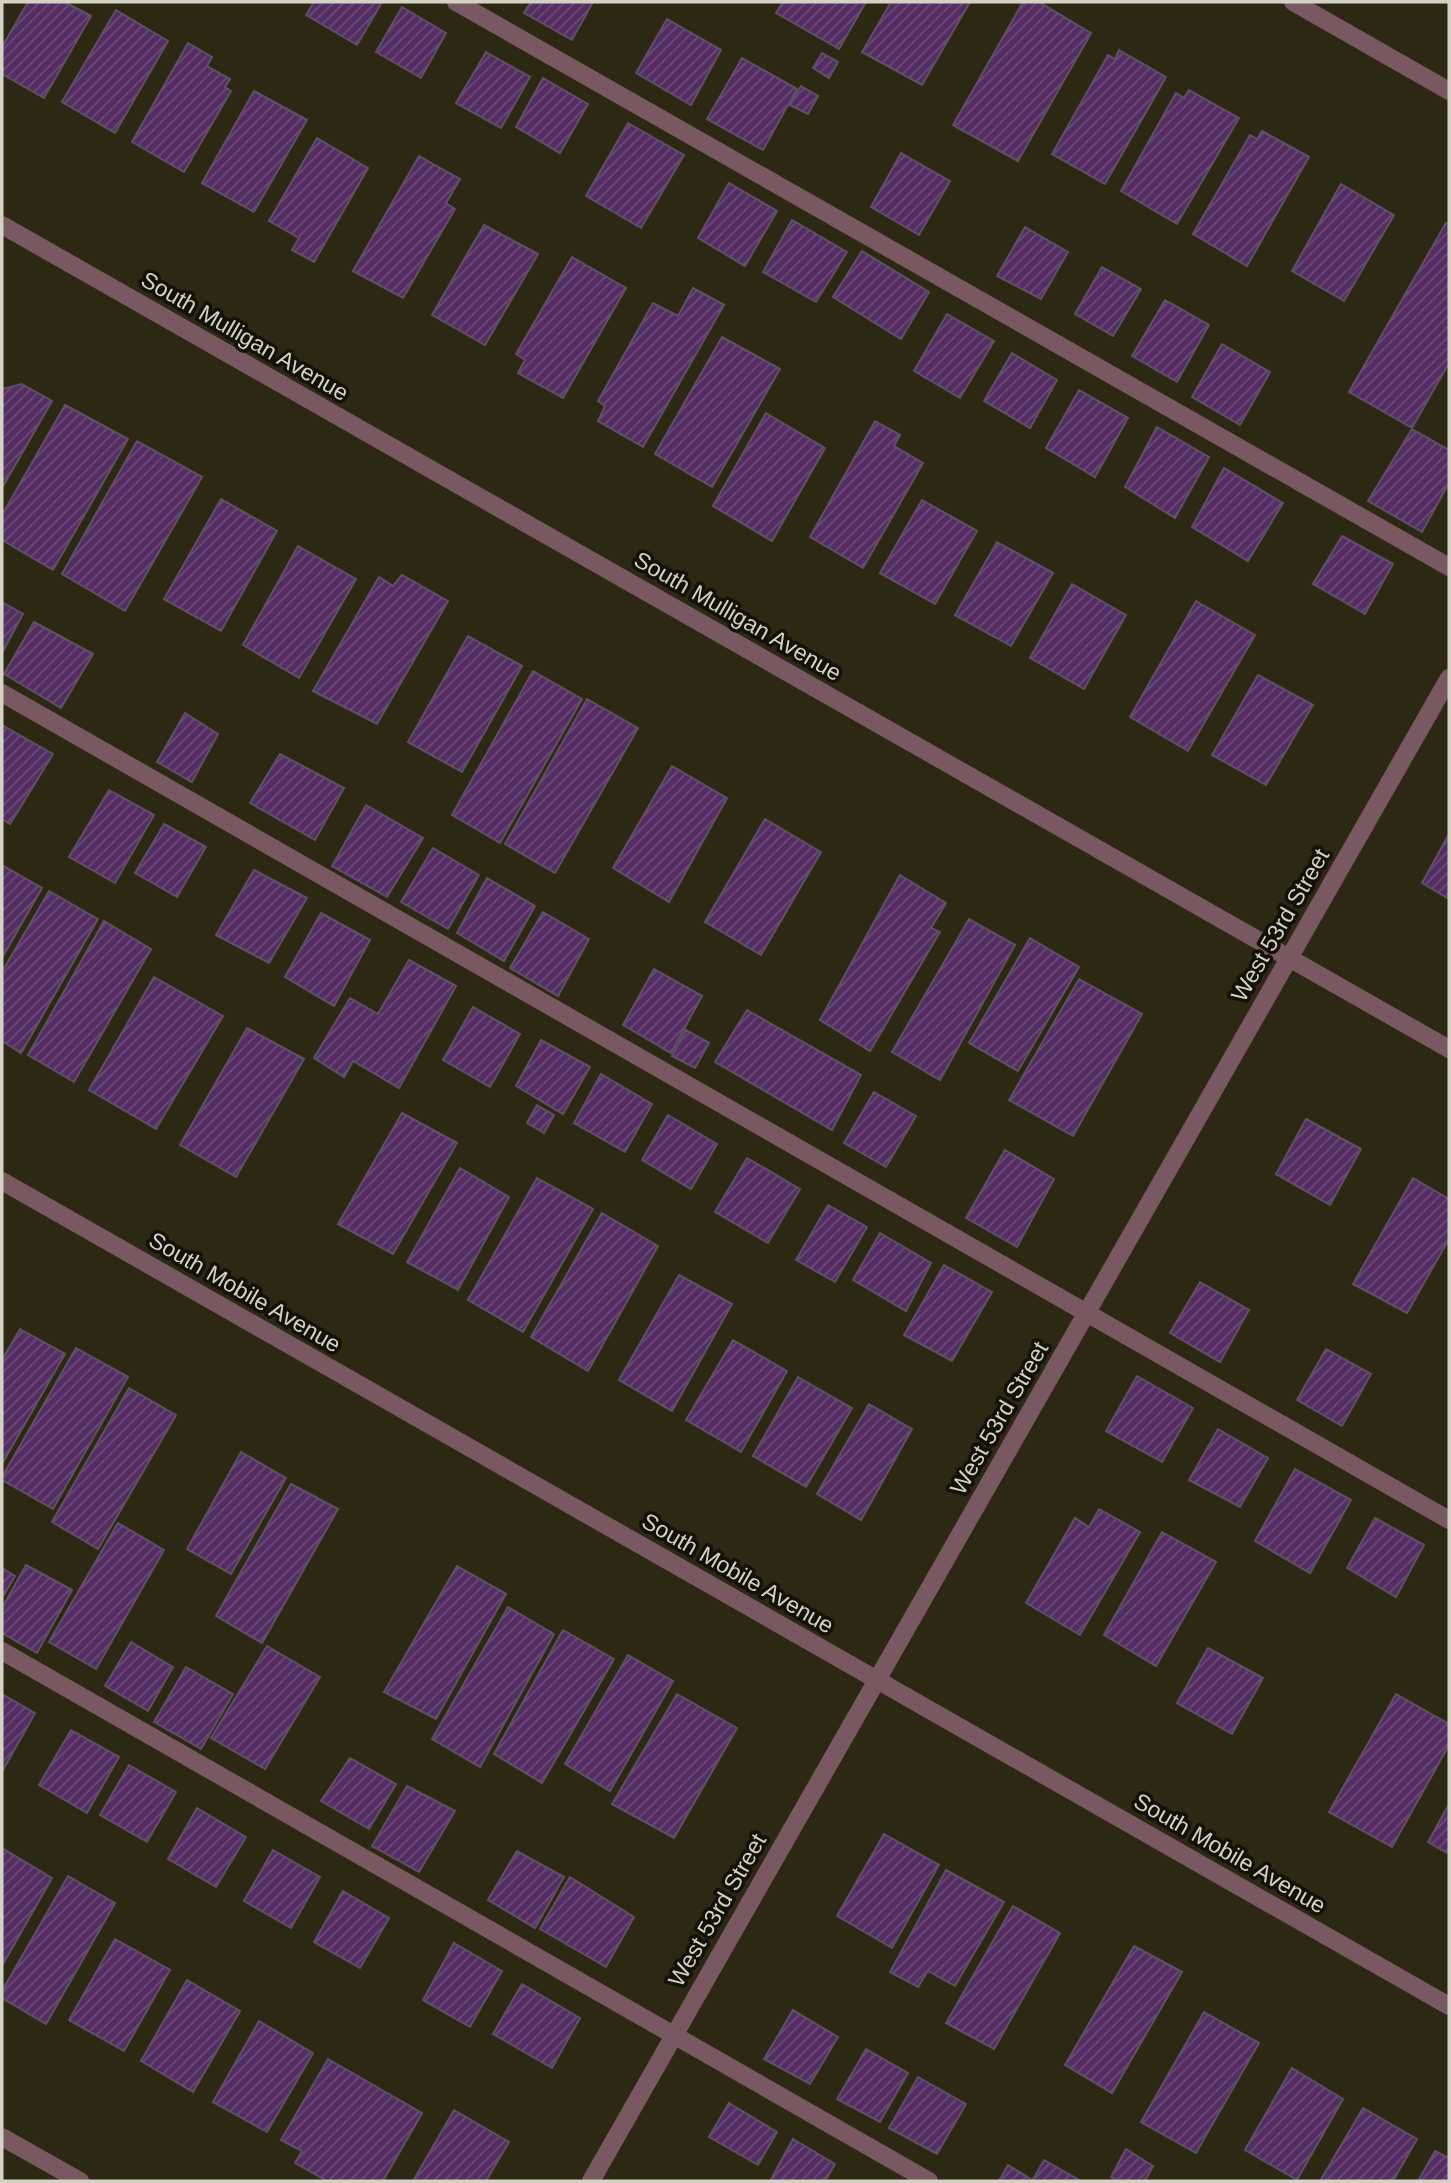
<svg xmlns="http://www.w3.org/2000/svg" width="1451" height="2183" font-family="Helvetica,sans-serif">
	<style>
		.building { fill: url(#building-hatch); stroke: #5f5165; stroke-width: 2 }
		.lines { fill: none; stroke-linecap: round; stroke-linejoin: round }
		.minor { stroke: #785961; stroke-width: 18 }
		.labels { text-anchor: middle; stroke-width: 7; stroke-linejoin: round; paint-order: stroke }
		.street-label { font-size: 23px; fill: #d4d2c5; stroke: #131108 }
	</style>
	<defs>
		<pattern id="building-hatch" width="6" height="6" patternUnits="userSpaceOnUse" patternTransform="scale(1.75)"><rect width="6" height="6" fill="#542e63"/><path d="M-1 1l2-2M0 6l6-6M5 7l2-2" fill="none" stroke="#6c4b78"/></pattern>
	</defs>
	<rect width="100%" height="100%" fill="#2d2813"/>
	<path class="building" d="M 28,2 L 65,2 L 91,16 L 44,98 L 2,74 L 2,47 Z
		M 314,2 L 382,2 L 357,45 L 306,15 Z
		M 531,2 L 593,2 L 572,40 L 524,13 Z
		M 783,2 L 866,2 L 839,49 L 776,13 Z
		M 891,2 L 970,2 L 922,85 L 862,52 Z
		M 1023,2 L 1039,2 L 1091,33 L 1018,161 L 953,125 Z
		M 402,7 L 446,33 L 421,78 L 376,52 Z
		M 116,10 L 168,41 L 115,133 L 62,102 Z
		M 667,19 L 721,50 L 691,105 L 636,73 Z
		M 188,43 L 212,57 L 207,66 L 230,79 L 225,87 L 231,91 L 184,172 L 132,142 Z
		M 1119,50 L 1166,77 L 1105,184 L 1052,154 L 1108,55 L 1115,59 Z
		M 486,52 L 530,77 L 501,128 L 456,103 Z
		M 822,53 L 838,62 L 829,78 L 813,68 Z
		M 742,58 L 797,89 L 763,150 L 707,119 Z
		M 543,78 L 588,104 L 560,153 L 516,127 Z
		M 801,86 L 818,96 L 808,114 L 790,105 Z
		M 1189,90 L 1239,118 L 1177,224 L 1121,191 L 1176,93 L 1184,98 Z
		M 254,91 L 307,120 L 254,212 L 202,183 Z
		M 628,123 L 684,155 L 641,228 L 586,196 Z
		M 1262,131 L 1309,157 L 1247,266 L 1193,234 L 1250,135 L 1257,139 Z
		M 317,138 L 368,168 L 314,262 L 292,250 L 299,238 L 269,221 Z
		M 901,153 L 950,181 L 919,235 L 871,207 Z
		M 419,156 L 460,179 L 446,203 L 455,209 L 403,298 L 353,271 Z
		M 729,183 L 777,211 L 745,266 L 698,238 Z
		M 1341,184 L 1394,215 L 1344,301 L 1292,271 Z
		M 792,220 L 847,252 L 816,302 L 763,272 Z
		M 1446,223 L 1449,225 L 1449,363 L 1412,428 L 1349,392 Z
		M 484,225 L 538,254 L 485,345 L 432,315 Z
		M 1025,227 L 1068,252 L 1041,299 L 997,276 Z
		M 862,251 L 929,292 L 901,339 L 833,297 Z
		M 572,257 L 626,288 L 563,398 L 518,373 L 525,360 L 516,354 Z
		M 1102,267 L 1141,289 L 1113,336 L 1075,314 Z
		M 693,288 L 724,305 L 643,447 L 598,421 L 605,406 L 598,401 L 653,303 L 678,316 Z
		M 1165,300 L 1209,325 L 1177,382 L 1132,356 Z
		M 947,314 L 994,341 L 960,398 L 914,371 Z
		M 722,337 L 780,369 L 712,487 L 655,454 Z
		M 1222,344 L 1270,372 L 1240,425 L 1192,397 Z
		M 1012,353 L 1057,380 L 1030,428 L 984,401 Z
		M 22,384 L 52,401 L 2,488 L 2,389 Z
		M 1079,390 L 1128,418 L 1095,477 L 1046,448 Z
		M 65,405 L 128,439 L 53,570 L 2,540 L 2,515 Z
		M 766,413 L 825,448 L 772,541 L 713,506 Z
		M 875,421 L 900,435 L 894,446 L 923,463 L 863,568 L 810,537 Z
		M 1157,427 L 1209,457 L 1175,518 L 1125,487 Z
		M 1412,429 L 1449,450 L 1449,483 L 1422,532 L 1368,501 Z
		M 137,441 L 202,477 L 125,611 L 62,574 Z
		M 1224,468 L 1283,503 L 1248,561 L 1192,527 Z
		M 221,499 L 277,531 L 221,631 L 164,599 Z
		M 922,500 L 977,531 L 935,604 L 880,573 Z
		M 1342,536 L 1393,564 L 1365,614 L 1313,584 Z
		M 997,542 L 1053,573 L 1011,646 L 955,615 Z
		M 298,546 L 356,579 L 299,678 L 243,645 Z
		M 402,575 L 448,601 L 377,724 L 313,691 L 379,577 L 393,586 Z
		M 1072,584 L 1126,615 L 1084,689 L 1030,658 Z
		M 1196,601 L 1255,635 L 1188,751 L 1130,717 Z
		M 2,602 L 23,614 L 2,653 Z
		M 34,622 L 93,654 L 61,708 L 4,674 Z
		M 468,636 L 522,666 L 462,772 L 408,742 Z
		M 533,671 L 582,699 L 500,843 L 452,815 Z
		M 1258,675 L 1313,705 L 1266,785 L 1212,755 Z
		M 587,699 L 638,728 L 555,873 L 505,844 Z
		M 185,713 L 218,734 L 192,782 L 157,762 Z
		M 2,725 L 53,754 L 10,824 L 2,819 Z
		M 280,754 L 344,788 L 315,840 L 250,803 Z
		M 672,766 L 727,798 L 669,902 L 613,868 Z
		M 109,790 L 154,815 L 115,883 L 69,857 Z
		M 366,805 L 423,838 L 387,897 L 332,866 Z
		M 765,819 L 821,852 L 761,955 L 705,922 Z
		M 164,824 L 206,847 L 177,897 L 135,873 Z
		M 1449,834 L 1449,899 L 1422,883 Z
		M 433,848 L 479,875 L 448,929 L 401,902 Z
		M 2,865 L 42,888 L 2,958 Z
		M 254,870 L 307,898 L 269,963 L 216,935 Z
		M 900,875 L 946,903 L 931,928 L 940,932 L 870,1051 L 820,1020 Z
		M 487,878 L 535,906 L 504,961 L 457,933 Z
		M 49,891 L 98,919 L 21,1053 L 2,1041 L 2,972 Z
		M 543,912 L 589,939 L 558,996 L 510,968 Z
		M 321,913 L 370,940 L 334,1006 L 285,977 Z
		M 969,919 L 1015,945 L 940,1080 L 892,1052 Z
		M 104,921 L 151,949 L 74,1082 L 28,1055 Z
		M 1030,938 L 1079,967 L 1018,1071 L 969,1043 Z
		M 409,960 L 456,986 L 399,1088 L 353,1061 L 344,1077 L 314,1058 L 350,998 L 378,1014 Z
		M 654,969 L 702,996 L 671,1053 L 623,1025 Z
		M 154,977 L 223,1016 L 156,1129 L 89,1090 Z
		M 1079,979 L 1142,1014 L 1073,1136 L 1009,1100 Z
		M 473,1007 L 520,1034 L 490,1087 L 443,1060 Z
		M 747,1010 L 861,1075 L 832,1130 L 715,1062 Z
		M 247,1028 L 304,1059 L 236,1177 L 180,1145 Z
		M 686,1030 L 709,1043 L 695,1068 L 672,1056 Z
		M 541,1040 L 590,1067 L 563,1114 L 516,1086 Z
		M 601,1074 L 652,1104 L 625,1152 L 574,1123 Z
		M 874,1092 L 916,1116 L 886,1167 L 844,1143 Z
		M 537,1105 L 554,1115 L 544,1133 L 527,1123 Z
		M 402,1113 L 457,1143 L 393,1254 L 338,1224 Z
		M 668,1115 L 717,1144 L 691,1189 L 642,1160 Z
		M 1306,1119 L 1361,1149 L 1330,1205 L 1276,1174 Z
		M 1005,1150 L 1054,1179 L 1017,1247 L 966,1218 Z
		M 747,1158 L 800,1189 L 768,1243 L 715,1212 Z
		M 460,1168 L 509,1197 L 458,1290 L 407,1262 Z
		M 537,1178 L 593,1209 L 523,1332 L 468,1300 Z
		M 1413,1178 L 1449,1199 L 1449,1239 L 1407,1313 L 1353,1284 Z
		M 828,1205 L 867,1227 L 835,1282 L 796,1260 Z
		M 602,1213 L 658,1246 L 588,1371 L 531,1337 Z
		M 880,1233 L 931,1263 L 906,1311 L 853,1280 Z
		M 944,1265 L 992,1292 L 952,1361 L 904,1335 Z
		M 679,1275 L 732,1304 L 672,1411 L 619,1380 Z
		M 1200,1282 L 1249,1310 L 1220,1362 L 1170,1333 Z
		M 20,1329 L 65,1354 L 2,1464 L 2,1360 Z
		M 733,1340 L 787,1371 L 741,1452 L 686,1420 Z
		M 76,1348 L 128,1377 L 53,1509 L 2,1480 L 2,1477 Z
		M 1326,1349 L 1371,1374 L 1342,1426 L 1297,1400 Z
		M 1137,1376 L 1193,1408 L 1162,1462 L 1106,1431 Z
		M 798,1377 L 852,1408 L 806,1487 L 753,1456 Z
		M 129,1388 L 176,1415 L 98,1549 L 52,1522 Z
		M 869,1404 L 912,1429 L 861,1520 L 817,1494 Z
		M 1218,1429 L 1268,1458 L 1240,1507 L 1189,1480 Z
		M 241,1452 L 286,1478 L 231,1574 L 187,1549 Z
		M 1295,1469 L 1351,1500 L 1310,1573 L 1255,1541 Z
		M 291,1484 L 338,1509 L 262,1643 L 216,1616 Z
		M 1099,1509 L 1140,1532 L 1080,1635 L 1026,1603 L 1075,1518 L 1089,1527 Z
		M 1375,1518 L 1424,1545 L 1396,1597 L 1347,1568 Z
		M 118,1523 L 164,1550 L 96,1669 L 49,1642 Z
		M 1162,1532 L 1216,1562 L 1156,1666 L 1104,1635 Z
		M 26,1565 L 72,1590 L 37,1653 L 2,1633 L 2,1608 Z
		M 457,1566 L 506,1594 L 436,1719 L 384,1692 Z
		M 2,1568 L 15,1576 L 2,1598 Z
		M 508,1607 L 554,1634 L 480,1767 L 432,1739 Z
		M 563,1630 L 614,1659 L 542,1783 L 494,1754 Z
		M 131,1642 L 173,1667 L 148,1711 L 105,1686 Z
		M 267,1646 L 320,1677 L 265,1769 L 211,1738 Z
		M 1208,1648 L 1263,1678 L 1232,1734 L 1177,1703 Z
		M 628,1655 L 673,1681 L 610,1791 L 565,1764 Z
		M 186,1667 L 233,1694 L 201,1749 L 154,1722 Z
		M 2,1694 L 35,1713 L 2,1772 Z
		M 677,1694 L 737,1728 L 674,1838 L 612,1804 Z
		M 1396,1694 L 1449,1724 L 1449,1745 L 1392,1847 L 1329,1812 Z
		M 71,1730 L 119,1757 L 87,1813 L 39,1785 Z
		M 350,1758 L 396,1784 L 369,1829 L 321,1801 Z
		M 129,1765 L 176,1792 L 147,1842 L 100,1815 Z
		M 407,1786 L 455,1811 L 419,1872 L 372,1846 Z
		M 1449,1804 L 1449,1854 L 1428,1842 Z
		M 197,1808 L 246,1837 L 216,1887 L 168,1859 Z
		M 884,1834 L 939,1865 L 892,1948 L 837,1916 Z
		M 2,1848 L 52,1878 L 2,1966 Z
		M 273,1850 L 320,1877 L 291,1928 L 244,1901 Z
		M 517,1851 L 564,1877 L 535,1928 L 488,1900 Z
		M 946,1870 L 1004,1902 L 955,1986 L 928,1971 L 918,1987 L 890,1972 Z
		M 68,1876 L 115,1903 L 46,2024 L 2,1998 L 2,1991 Z
		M 570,1877 L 634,1917 L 606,1967 L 540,1929 Z
		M 343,1891 L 389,1918 L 360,1968 L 314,1942 Z
		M 1013,1906 L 1060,1933 L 994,2049 L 946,2023 Z
		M 115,1939 L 170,1970 L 124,2051 L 69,2020 Z
		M 454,1943 L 502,1971 L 470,2027 L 423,2000 Z
		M 1134,1946 L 1182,1972 L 1112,2093 L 1065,2065 Z
		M 187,1980 L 240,2011 L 193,2092 L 141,2061 Z
		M 522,1984 L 580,2018 L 552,2068 L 493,2034 Z
		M 793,2010 L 838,2037 L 810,2084 L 764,2059 Z
		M 1204,2012 L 1259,2043 L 1196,2153 L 1141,2122 Z
		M 259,2021 L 313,2053 L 267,2132 L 213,2102 Z
		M 866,2049 L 908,2073 L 880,2122 L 837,2099 Z
		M 328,2059 L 422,2113 L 383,2181 L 327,2181 L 295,2163 L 302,2151 L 281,2140 Z
		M 1292,2068 L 1343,2099 L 1297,2180 L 1245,2150 Z
		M 918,2077 L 966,2104 L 937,2154 L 889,2128 Z
		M 729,2103 L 777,2132 L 758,2165 L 709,2137 Z
		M 1363,2108 L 1417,2139 L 1393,2181 L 1320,2181 Z
		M 454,2110 L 509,2142 L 486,2181 L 413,2181 Z
		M 793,2139 L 835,2164 L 825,2181 L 770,2181 Z
		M 1126,2149 L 1153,2166 L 1145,2181 L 1119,2181 L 1111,2177 Z
		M 1435,2151 L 1449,2158 L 1449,2181 L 1418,2181 Z
		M 1044,2160 L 1081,2181 L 1032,2181 Z
		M 1008,2165 L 1032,2180 L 1031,2181 L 999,2181 Z"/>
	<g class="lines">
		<path class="minor" d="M 456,2 L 1449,567
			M 1293,2 L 1449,91
			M 2,225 L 1449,1049
			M 2,693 L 1449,1520
			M 2,1181 L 1449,2006
			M 2,1651 L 929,2181
			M 2,2137 L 80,2181
			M 591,2181 L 1449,678"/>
	</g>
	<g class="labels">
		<g class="street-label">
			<text transform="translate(245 336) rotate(30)" y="8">South Mulligan Avenue</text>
			<text transform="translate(738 616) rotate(30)" y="8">South Mulligan Avenue</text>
			<text transform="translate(1280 925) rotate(-60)" y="8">West 53rd Street</text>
			<text transform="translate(245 1292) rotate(30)" y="8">South Mobile Avenue</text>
			<text transform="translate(999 1418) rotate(-60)" y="8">West 53rd Street</text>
			<text transform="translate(738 1573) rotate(30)" y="8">South Mobile Avenue</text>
			<text transform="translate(1230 1853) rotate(30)" y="8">South Mobile Avenue</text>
			<text transform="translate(717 1910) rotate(-60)" y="8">West 53rd Street</text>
		</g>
	</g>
	<rect width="1451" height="2183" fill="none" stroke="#d4d2c5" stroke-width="7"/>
</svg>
